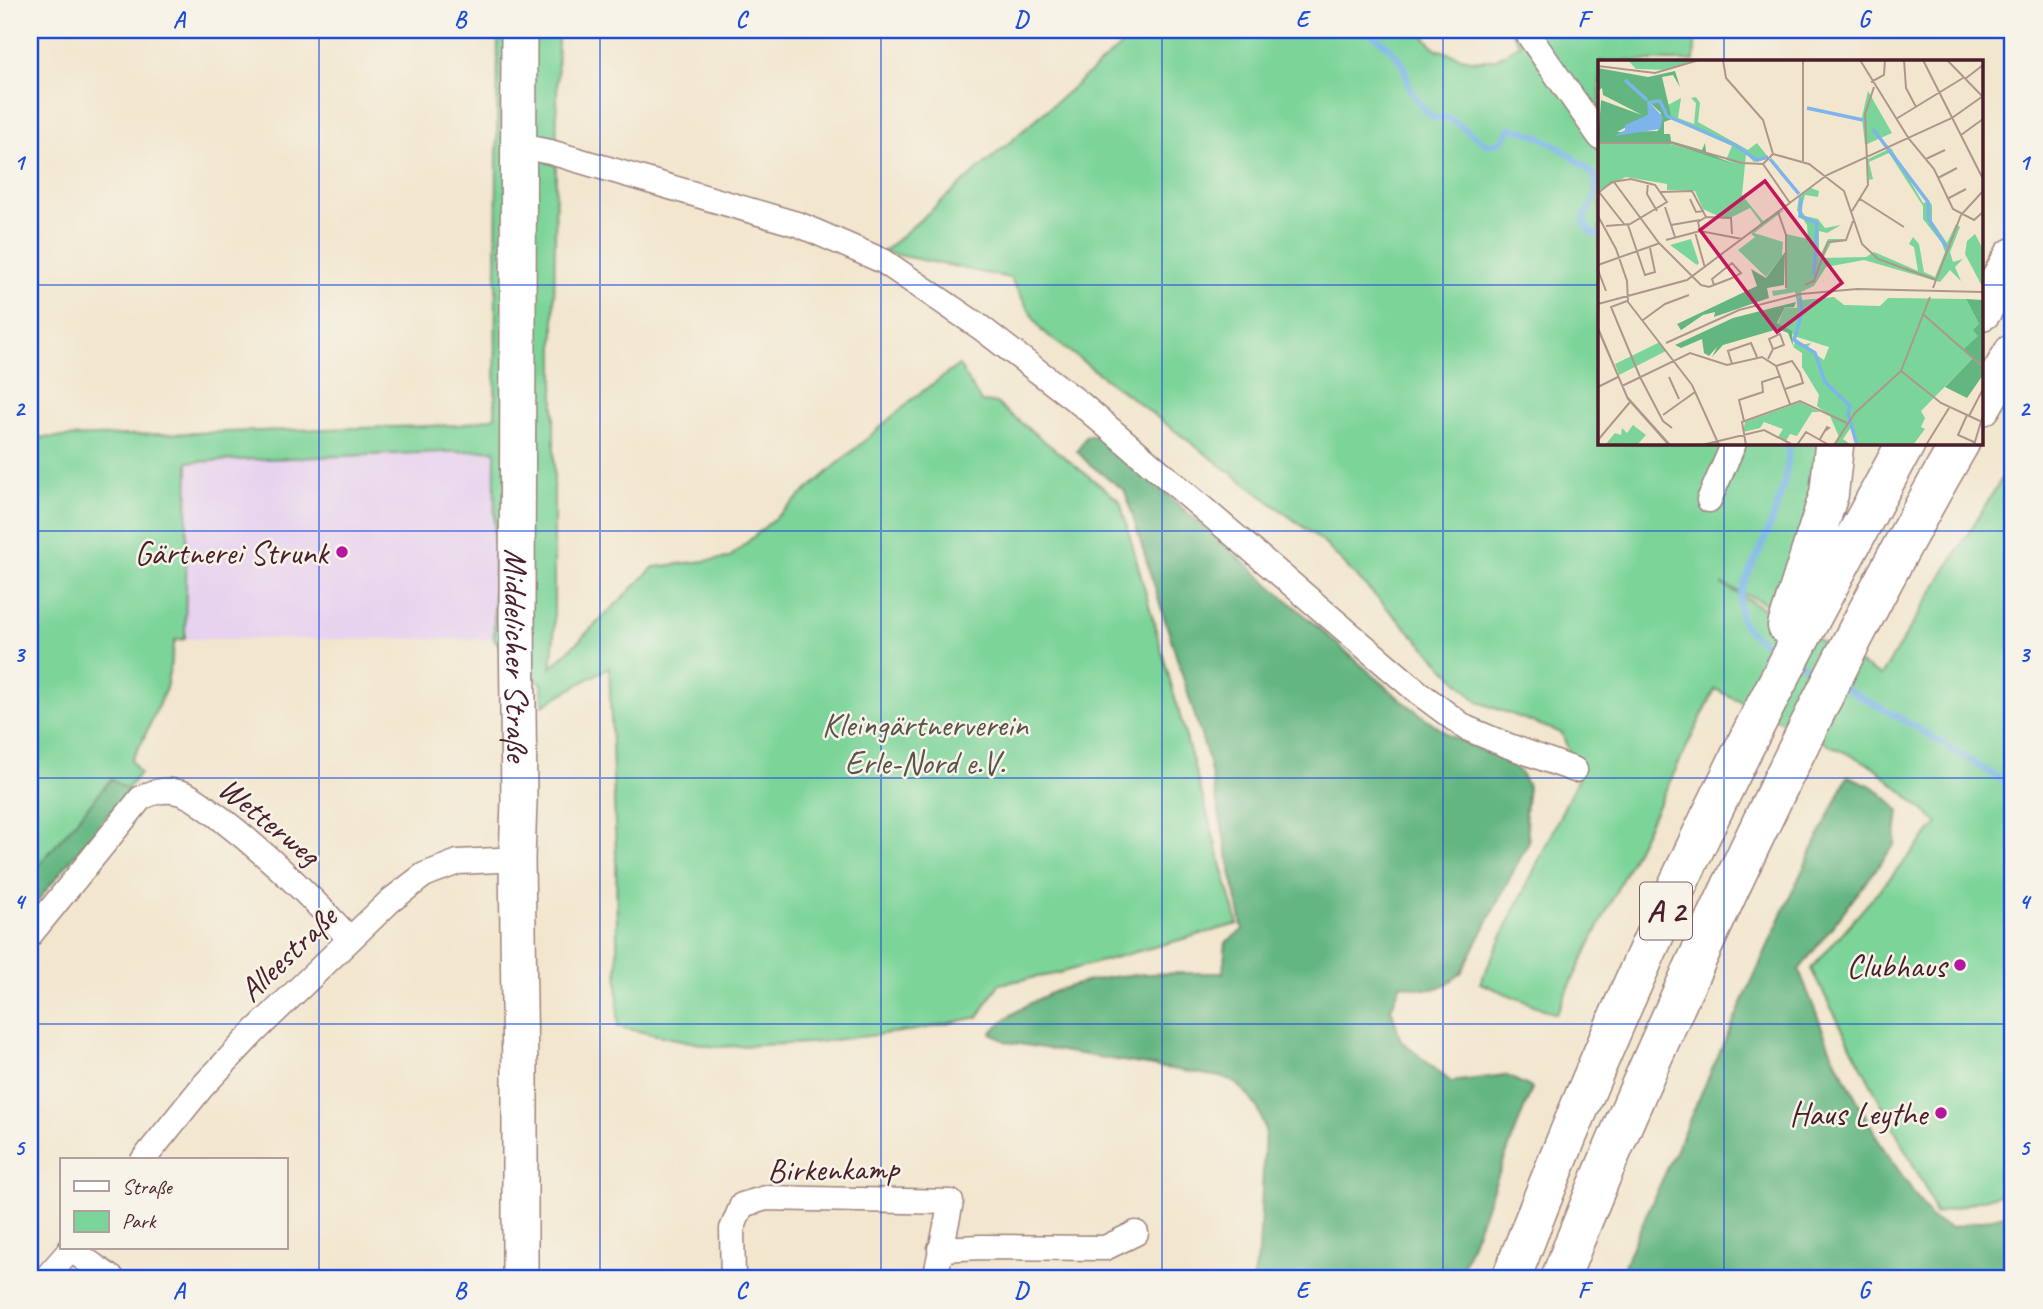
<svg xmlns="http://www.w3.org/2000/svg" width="2043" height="1309" font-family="Caveat,sans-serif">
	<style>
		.built { fill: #e7d2ef }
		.green { fill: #7bd499; stroke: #627a62; stroke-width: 2 }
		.forest { fill: #64b681; stroke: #576a56; stroke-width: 2 }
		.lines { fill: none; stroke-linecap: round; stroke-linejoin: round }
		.stream { stroke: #7db4ec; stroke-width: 6 }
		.street-casing { stroke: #9e827c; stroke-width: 27 }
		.secondary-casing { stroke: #9e827c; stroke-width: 38 }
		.highway-casing { stroke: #9e827c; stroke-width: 41 }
		.street { stroke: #fff; stroke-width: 24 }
		.secondary { stroke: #fff; stroke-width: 35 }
		.highway { stroke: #fff; stroke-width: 38 }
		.grid { fill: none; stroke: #1d4ed8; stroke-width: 2; stroke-opacity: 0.55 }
		.poi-dot { fill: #b5179e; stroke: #f7f3e8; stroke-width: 2.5 }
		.labels { text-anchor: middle; stroke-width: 5; stroke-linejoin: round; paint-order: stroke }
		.shield { fill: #f7f3e8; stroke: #7e5f64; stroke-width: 2 }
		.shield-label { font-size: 32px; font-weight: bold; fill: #4a1f2b }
		.poi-label { font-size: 33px; fill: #4a1f2b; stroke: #f7f3e8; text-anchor: end }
		.street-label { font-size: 33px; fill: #4a1f2b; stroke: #f7f3e8 }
		.park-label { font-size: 33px; fill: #59554c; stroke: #f7f3e8 }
		.inset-river { fill: none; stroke: #7db4ec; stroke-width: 3.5 }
		.inset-road { fill: none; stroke: #af968d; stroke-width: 2 }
		.view { fill: #c2185b; fill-opacity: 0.15; stroke: #c2185b; stroke-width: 3.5 }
		.inset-edge { fill: none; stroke: #4a1f2b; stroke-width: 3.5 }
		.neatline { fill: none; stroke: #1d4ed8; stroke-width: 2.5 }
		.grid-label { font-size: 23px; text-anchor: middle; font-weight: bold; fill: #1d4ed8 }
	</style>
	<rect width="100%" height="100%" fill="#f7f3e8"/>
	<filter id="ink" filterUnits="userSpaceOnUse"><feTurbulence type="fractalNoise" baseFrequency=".0143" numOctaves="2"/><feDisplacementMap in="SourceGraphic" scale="14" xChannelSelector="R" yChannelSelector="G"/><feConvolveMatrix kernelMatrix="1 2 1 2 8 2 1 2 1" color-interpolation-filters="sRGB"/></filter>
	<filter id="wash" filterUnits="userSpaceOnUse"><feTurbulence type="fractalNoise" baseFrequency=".00686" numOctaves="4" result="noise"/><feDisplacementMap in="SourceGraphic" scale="28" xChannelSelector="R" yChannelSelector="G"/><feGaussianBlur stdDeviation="1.57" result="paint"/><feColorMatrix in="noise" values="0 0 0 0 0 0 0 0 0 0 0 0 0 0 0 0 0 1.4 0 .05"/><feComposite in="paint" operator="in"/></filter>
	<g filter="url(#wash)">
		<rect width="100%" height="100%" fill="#f2e6ce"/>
		<path class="built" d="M 495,450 L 494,639 L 185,639 L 188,462 Z"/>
		<path class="green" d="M 498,30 L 558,30 L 554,310 L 554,637 L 551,668 L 654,567 L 729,558 L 916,396 L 959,365 L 981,402 L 996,403 L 1120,501 L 1238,924 L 1055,974 L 999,984 L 978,1017 L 916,1030 L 809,1043 L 715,1047 L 618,1027 L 616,853 L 609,667 L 543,705 L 542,683 L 524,674 L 494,639 L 495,450 L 188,462 L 185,639 L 175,640 L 166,688 L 142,742 L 131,760 L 140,773 L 30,910 L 30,438 L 460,425 L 495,417 Z
			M 1139,30 L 1418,30 L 1436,49 L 1473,61 L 1496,59 L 1520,44 L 1510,30 L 1696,30 L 1694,61 L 1600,61 L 1600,443 L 1823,443 L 1797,559 L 1772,606 L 1721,584 L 1881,676 L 2013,460 L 2013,1190 L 1935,1214 L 1926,1189 L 1811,969 L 1938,823 L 1873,766 L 1715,689 L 1556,1014 L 1480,983 L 1578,778 L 1562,733 L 1478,702 L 1322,541 L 1041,330 L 1010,278 L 883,252 Z"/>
		<path class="forest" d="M 1086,436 L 1098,436 L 1140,471 L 1400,699 L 1450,736 L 1498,757 L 1519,771 L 1528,786 L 1525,812 L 1529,841 L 1461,973 C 1437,994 1430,991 1401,984 L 1391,1008 L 1401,1041 L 1451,1082 L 1505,1075 L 1532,1088 L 1458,1279 L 1253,1279 L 1259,1253 L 1265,1130 L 1258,1109 L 1247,1094 L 1238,1085 L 1226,1078 L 1007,1042 L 991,1033 C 1002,1020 1014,1013 1029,1004 C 1090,969 1156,973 1223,973 L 1226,942 L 1243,930 L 1208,758 L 1125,491 L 1088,463 L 1077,451 Z
			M 1848,776 L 1874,787 L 1899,810 L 1895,844 L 1799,970 L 1832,1053 L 1880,1143 L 1931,1218 L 1950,1228 L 2013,1213 L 2013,1268 L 2005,1279 L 1619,1279 L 1630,1251 L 1794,888 Z
			M 111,779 L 128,790 L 30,910 L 30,876 Z"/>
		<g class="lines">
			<path class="stream" d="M 1366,30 L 1388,46 L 1403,64 L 1410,89 L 1423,108 L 1433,118 L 1449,118 L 1488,145 L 1502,141 L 1510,128 C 1543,133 1573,155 1596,177 L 1595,199 L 1583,219 L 1590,232 L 1600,236
				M 1778,651 C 1765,644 1742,631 1740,615 C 1736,591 1752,568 1761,548 C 1775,515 1789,479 1789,443
				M 1800,663 L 1821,675
				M 1843,687 L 1916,727 L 2013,787"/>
		</g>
	</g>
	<g filter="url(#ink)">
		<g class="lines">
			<defs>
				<path id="street" d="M 1525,30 L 1600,137
					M 519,146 L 550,152 L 800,225 L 883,261 L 980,327 L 1082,405 L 1419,693 L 1466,728 L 1509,746 L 1575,770
					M 1709,500 L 1734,443
					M 30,935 L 141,798 C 153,792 163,789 177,792 C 192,794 206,808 219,817 C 268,855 308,893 350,939
					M 143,1160 L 202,1087 L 255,1031 L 390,901 L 424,875 L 458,862 L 517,859
					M 70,1249 L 113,1279
					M 940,1249 L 981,1247 L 1105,1248 L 1136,1233
					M 45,1279 L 72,1248
					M 733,1279 L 732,1229 L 742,1205 L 766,1198 L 951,1202 L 935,1279"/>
				<g id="secondary">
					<path id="s1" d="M 519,30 L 517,616 L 519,801 L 517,859 L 520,1073 L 520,1279"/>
				</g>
				<path id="highway" d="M 1982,311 L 2013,257
					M 1982,406 L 2013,353
					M 1787,626 L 1829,494 L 1834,446
					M 1511,1279 C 1582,1093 1662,910 1752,732 C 1801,635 1854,539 1906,443
					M 1560,1279 C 1610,1149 1668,1021 1727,895 C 1799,742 1875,589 1960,443"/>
			</defs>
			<use href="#street" class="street-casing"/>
			<use href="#secondary" class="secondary-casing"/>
			<use href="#highway" class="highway-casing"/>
			<use href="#street" class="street"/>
			<use href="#secondary" class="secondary"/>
			<use href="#highway" class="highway"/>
		</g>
	</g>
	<path class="grid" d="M 319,30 L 319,1279M 600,30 L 600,1279M 881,30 L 881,1279M 1162,30 L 1162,1279M 1443,30 L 1443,1279M 1724,30 L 1724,61M 30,285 L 1600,285M 1982,285 L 2013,285M 1724,443 L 1724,1279M 30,531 L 2013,531M 30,778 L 2013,778M 30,1024 L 2013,1024"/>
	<g class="poi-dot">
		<circle cx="342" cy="552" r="7"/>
		<circle cx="1960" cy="965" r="7"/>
		<circle cx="1941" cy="1113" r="7"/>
	</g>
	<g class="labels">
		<rect class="shield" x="1640" y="882.5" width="52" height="57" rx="5"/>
		<g class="shield-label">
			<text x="1666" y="922">A 2</text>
		</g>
		<g class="poi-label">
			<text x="328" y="564">Gärtnerei Strunk</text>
			<text x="1946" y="977">Clubhaus</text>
			<text x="1927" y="1125">Haus Leythe</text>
		</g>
		<g class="street-label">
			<text dy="12" stroke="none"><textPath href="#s1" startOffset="625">Middelicher Straße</textPath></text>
			<text transform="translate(270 820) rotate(39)" y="12">Wetterweg</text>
			<text transform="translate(287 953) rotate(-44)" y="12">Alleestraße</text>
			<text transform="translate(833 1168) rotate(-1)" y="12">Birkenkamp</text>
		</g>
		<g class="park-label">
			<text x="925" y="736">Kleingärtnerverein<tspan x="925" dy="38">Erle-Nord e.V.</tspan></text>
		</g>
	</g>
	<g transform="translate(1598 60)">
		<rect width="385" height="385" fill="#f2e6ce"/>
		<path d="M 30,0 L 97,0 L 70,10 L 38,9 ZM 270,31 L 294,73 L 267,85 L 264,57 ZM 98,37 L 102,43 L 100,62 L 150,90 L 159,83 L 170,97 L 156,102 L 148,94 L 144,135 L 165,161 L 189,148 L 156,173 L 185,182 L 184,196 L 168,217 L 140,190 L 157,177 L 153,174 L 163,163 L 152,148 L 134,157 L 122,157 L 105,149 L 97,131 L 69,130 L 69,124 L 28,117 L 0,131 L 0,83 L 69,83 L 139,104 L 128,100 L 134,86 L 74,59 L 70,45 L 83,38 L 80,58 L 96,64 L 98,43 L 93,38 ZM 293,88 L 325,143 L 331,141 L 334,145 L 334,161 L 349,183 L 358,164 L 362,167 L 352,192 L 355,202 L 365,199 L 357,207 L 363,221 L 352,210 L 342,222 L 266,200 L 228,207 L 216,226 L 203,232 L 204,240 L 236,237 L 246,245 L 282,246 L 290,238 L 368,239 L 381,264 L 380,276 L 374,299 L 323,351 L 327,358 L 323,367 L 327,369 L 315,385 L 261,385 L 254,366 L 245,379 L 253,385 L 237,385 L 241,377 L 232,356 L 219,346 L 221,335 L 204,307 L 204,293 L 195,287 L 198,279 L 203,285 L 213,283 L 209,288 L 226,300 L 231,287 L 199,277 L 180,263 L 187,247 L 199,248 L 199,243 L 197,232 L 175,236 L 174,231 L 188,229 L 188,174 L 210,179 L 209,165 L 199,150 L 201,137 L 213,128 L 221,131 L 220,137 L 207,135 L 203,150 L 207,156 L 220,159 L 227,168 L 243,165 L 229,173 L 221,171 L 221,198 L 230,179 L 244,179 L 249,181 L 233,183 L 225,198 L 268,197 L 276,192 L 320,211 L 316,187 L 311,184 L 315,177 L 321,184 L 326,212 L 337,217 L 347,192 L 344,183 L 325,159 L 325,146 L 291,93 L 271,102 L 275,119 L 271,120 L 268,100 ZM 377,174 L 385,189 L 385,228 L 367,194 L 369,181 ZM 93,179 L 101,203 L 99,205 L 72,185 ZM 62,282 L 68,291 L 21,315 L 17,304 ZM 202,342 L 222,352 L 214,352 L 199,376 L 192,374 L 188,381 L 180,377 L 185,369 L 166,362 L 162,368 L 145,372 L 147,362 ZM 35,365 L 48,375 L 39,385 L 7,385 L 17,373 L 23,375 L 24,368 L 29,373 Z" fill="#7bd499"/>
		<path d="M 0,8 L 50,17 L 77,11 L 82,27 L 75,15 L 64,17 L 74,59 L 66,62 L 66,74 L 72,74 L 73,81 L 104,90 L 107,83 L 108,92 L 135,104 L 74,84 L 0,83 L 3,40 L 44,55 L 5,35 L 4,28 L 0,31 ZM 50,41 L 63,53 L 60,71 L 19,72 L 50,55 ZM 187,192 L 186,225 L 169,228 L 171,238 L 116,257 L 117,252 L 105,255 L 76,275 L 83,270 L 79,264 L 159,226 L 153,209 L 168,218 ZM 368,239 L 385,240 L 385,315 L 369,338 L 347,327 L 375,298 L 366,289 L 380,276 L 375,270 L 381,264 ZM 198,242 L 196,247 L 187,247 L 179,263 L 194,271 L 195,286 L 190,273 L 180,269 L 125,285 L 114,297 L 119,287 L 111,296 L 106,293 L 104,279 L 83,288 L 77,285 L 135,258 Z" fill="#64b681" fill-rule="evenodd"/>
		<path d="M 49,40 L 65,57 L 62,69 L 17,76 L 27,70 L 27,65 L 50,55 Z" fill="#7db4ec"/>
		<path class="inset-river" d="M 27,20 L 49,40M 52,42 L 62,41 L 69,56 L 137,85 L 159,100 L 170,97M 209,48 L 265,60M 275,69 L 330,142 L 331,160 L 349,188M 172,99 L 201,134M 203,138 L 202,156 L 219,163 L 216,216M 202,238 L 204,252 L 196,280 L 217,293 L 227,322 L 252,346 L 250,354 L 259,385"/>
		<path class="inset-road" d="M 125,0 L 128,18 L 165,60 L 175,94M 262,0 L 311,79 L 336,109 L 355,149 L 376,160 L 385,152M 306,0 L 308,28 L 318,47M 325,0 L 385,119M 349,0 L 385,37M 0,6 L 57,13 L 101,0M 367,19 L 385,5M 273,22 L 286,15 L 287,0M 298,59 L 365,18M 363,75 L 385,59M 0,83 L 74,83 L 144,103 L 165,104 L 175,94M 175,94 L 211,104 L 246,131 L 264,184 L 280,199 L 338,220M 328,99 L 347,90M 205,101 L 205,0M 165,104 L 192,143M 340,118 L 359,108M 16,122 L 61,183 L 103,225 L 111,227 L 116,225 L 134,218 L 143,213 L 134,203 L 114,219 L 116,225M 50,123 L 49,134 L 59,151M 1,132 L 26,164M 63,132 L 94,131 L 108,157M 0,133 L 14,122 L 33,119 L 57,125 L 69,142 L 32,164 L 8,166M 92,139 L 98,152 L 106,151M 262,139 L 306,167M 349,139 L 368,129M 67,147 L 77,177M 254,151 L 270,125 L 267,54 L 276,27M 180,152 L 188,175 L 188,228M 0,156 L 18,189 L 29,221 L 30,242 L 94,325 L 121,385M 30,165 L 47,215 L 57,212 L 52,188M 73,165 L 102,160M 102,171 L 100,162 L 108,157 L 133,158 L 134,174M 97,172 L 107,208M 68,180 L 102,171 L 144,179M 0,205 L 62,183M 0,210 L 8,231M 207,225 L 216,221 L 230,182 L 248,180 L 255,161M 335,228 L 363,155 L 385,131M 29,241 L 13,247 L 42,317 L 65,361 L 74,368M 0,244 L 89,220 L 229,115 L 354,58 L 385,36M 326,255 L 385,307M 45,260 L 67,244 L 91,235M 0,268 L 29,337 L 72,385M 0,269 L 30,339 L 71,385M 68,283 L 141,250 L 203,234 L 259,229 L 385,232M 170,299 L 175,289 L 186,285 L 182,274 L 171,279 L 175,289M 134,304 L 130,291 L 153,283 L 159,297M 178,306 L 194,301 L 202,313 L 205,323 L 187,329M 303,311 L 343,343 L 382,361M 71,317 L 81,339M 24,326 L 92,293 L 129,305 L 164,297 L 178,306 L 192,344M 0,327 L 20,317M 65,355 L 97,332M 369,355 L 360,375 L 376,382M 371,356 L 385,329M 146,361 L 141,340 L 165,332 L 164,322 L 183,316M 222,379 L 229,367 L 231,368 L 227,371M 0,380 L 32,342M 104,385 L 166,370 L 195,385M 148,385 L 144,362 L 202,341 L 249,363M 199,385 L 208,372 L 231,385M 236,385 L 257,353 L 303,311 L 332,237M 328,385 L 351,348M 376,385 L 385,355"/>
		<path class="view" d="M 167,121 L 244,223 L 179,272 L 102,170 Z"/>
		<rect width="385" height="385" class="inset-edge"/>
	</g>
	<rect width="2043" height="1309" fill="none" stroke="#f7f3e8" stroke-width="77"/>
	<rect x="60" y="1158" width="228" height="91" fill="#f7f3e8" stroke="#b29e9c" stroke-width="2"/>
	<rect x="74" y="1181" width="35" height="10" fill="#ffffff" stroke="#b29e9c" stroke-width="2"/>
	<text x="122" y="1194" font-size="21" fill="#4a1f2b">Straße</text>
	<rect x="74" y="1211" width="35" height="21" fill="#7bd499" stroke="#b29e9c" stroke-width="2"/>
	<text x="122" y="1228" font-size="21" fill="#4a1f2b">Park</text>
	<rect x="38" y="38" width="1966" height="1232" class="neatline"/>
	<g class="grid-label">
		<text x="179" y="27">A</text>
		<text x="460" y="27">B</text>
		<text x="741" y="27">C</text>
		<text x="1021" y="27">D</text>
		<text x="1302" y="27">E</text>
		<text x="1583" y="27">F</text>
		<text x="1864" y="27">G</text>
		<text x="19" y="170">1</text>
		<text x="2024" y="170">1</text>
		<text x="19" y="416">2</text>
		<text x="2024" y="416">2</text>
		<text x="19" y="662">3</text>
		<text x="2024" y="662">3</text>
		<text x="19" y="909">4</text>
		<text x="2024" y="909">4</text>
		<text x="19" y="1155">5</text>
		<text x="2024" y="1155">5</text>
		<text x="179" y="1298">A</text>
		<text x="460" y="1298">B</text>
		<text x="741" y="1298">C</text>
		<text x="1021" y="1298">D</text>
		<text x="1302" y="1298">E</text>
		<text x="1583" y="1298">F</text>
		<text x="1864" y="1298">G</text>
	</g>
</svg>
